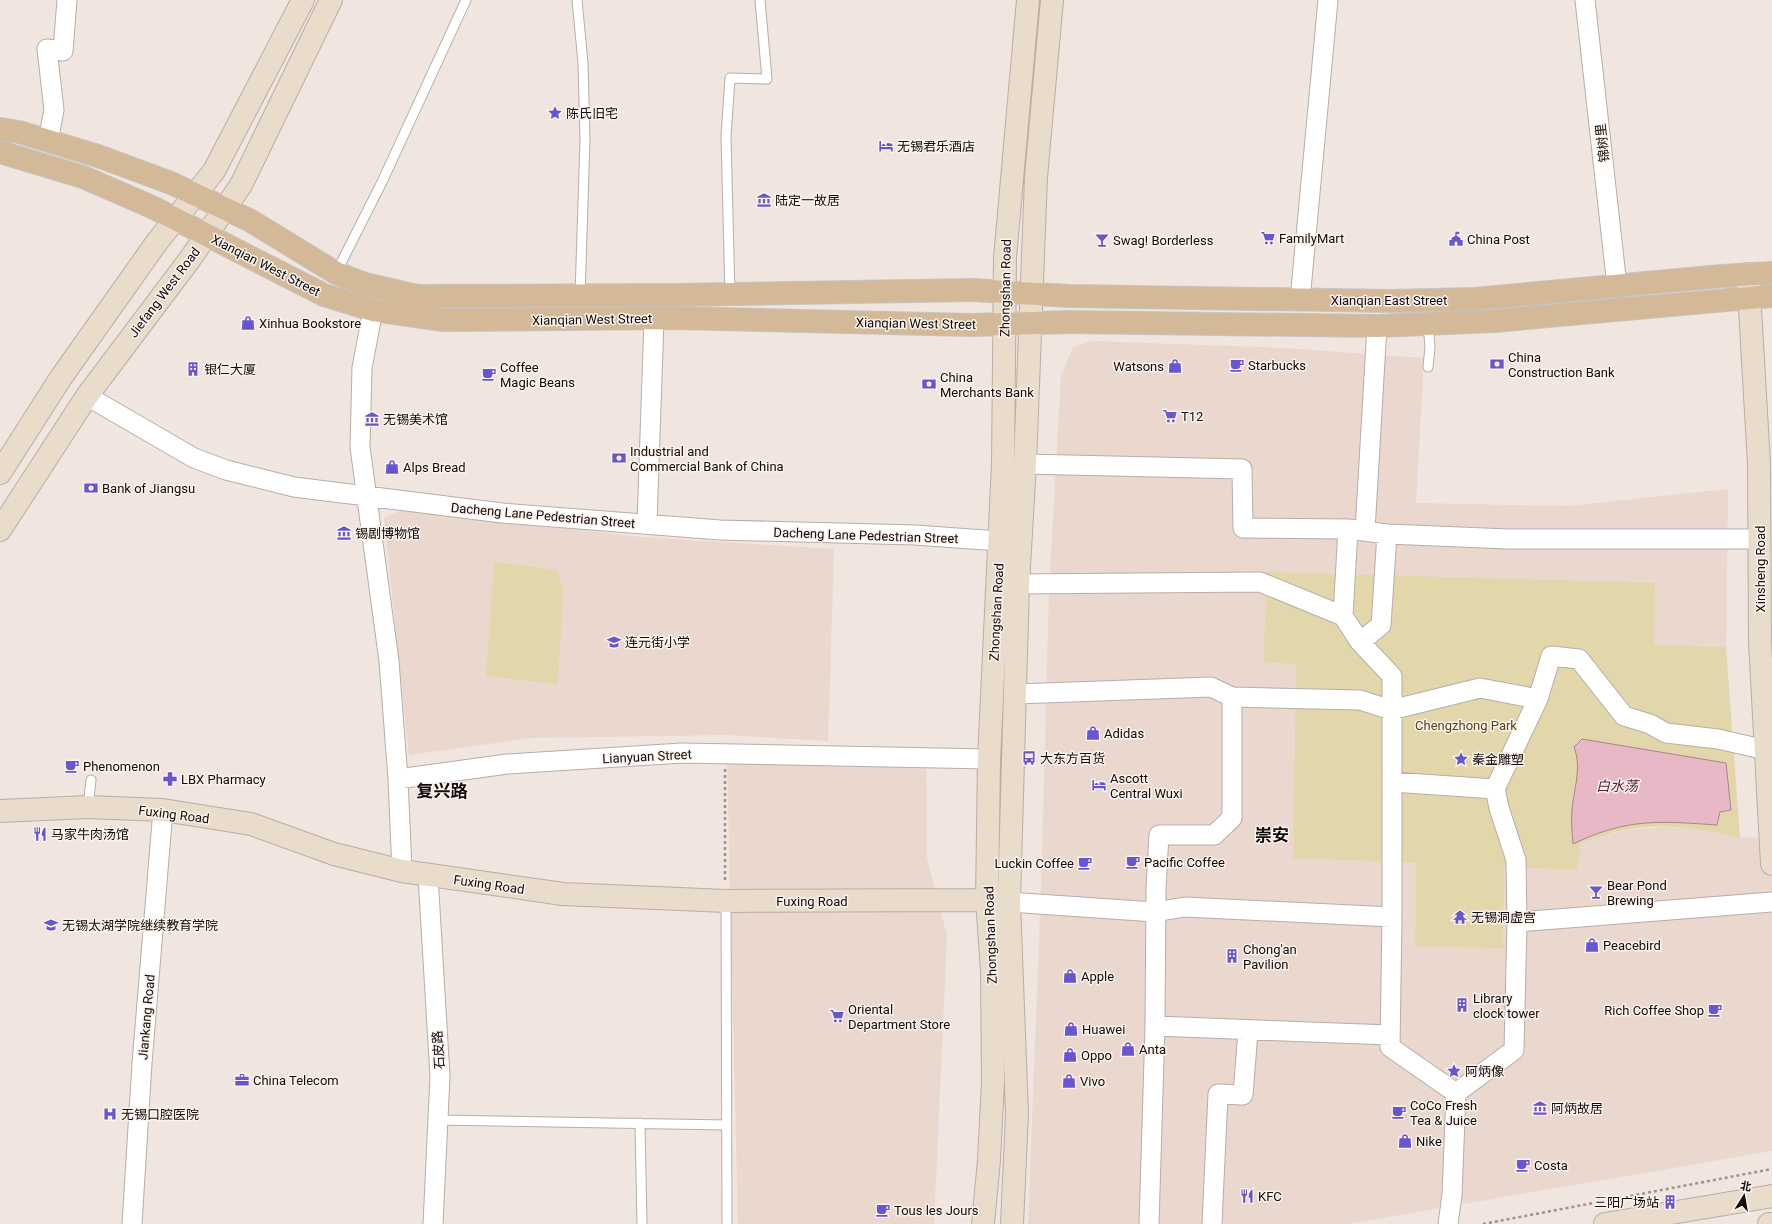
<svg xmlns="http://www.w3.org/2000/svg" width="1772" height="1224" font-family="Roboto,'Noto Sans SC',sans-serif">
	<style>
		.built { fill: #ead7ce }
		.green { fill: #e1d7ab }
		.water { fill: #e9b8c7; stroke: #a8848e }
		.lines { fill: none; stroke-linecap: round; stroke-linejoin: round }
		.lane-casing { stroke: #b8ada8; stroke-width: 11 }
		.street-casing { stroke: #b8ada8; stroke-width: 21 }
		.secondary-casing { stroke: #b8ada8; stroke-width: 24 }
		.primary-casing { stroke: #c5c4c4; stroke-width: 24 }
		.path { stroke: #9b938e; stroke-width: 2.5; stroke-dasharray: 3 3; stroke-linecap: butt }
		.lane { stroke: #fff; stroke-width: 9 }
		.street { stroke: #fff; stroke-width: 19 }
		.secondary { stroke: #e9dccb; stroke-width: 22 }
		.primary { stroke: #d3b997; stroke-width: 22 }
		.labels { text-anchor: middle; stroke-width: 3; stroke-linejoin: round; paint-order: stroke }
		.poi-label { font-size: 13px; fill: #0f0b0a; stroke: #fef2ed; text-anchor: start }
		.street-label { font-size: 13px; fill: #0f0b0a; stroke: #fef2ed }
		.park-label { font-size: 13px; fill: #534712; stroke: #fef2ed }
		.water-label { font-size: 14px; font-style: italic; fill: #5a2037; stroke: #fef2ed }
		.district-label { font-size: 17px; font-weight: bold; fill: #0f0b0a; stroke: #fef2ed }
	</style>
	<rect width="100%" height="100%" fill="#f0e5df"/>
	<path class="built" d="M 1092,341 L 1285,348 L 1424,358 L 1416,503 L 1568,506 L 1728,489 L 1726,647 L 1653,645 L 1655,584 L 1267,572 L 1263,662 L 1296,663 L 1293,858 L 1416,863 L 1415,946 L 1503,867 L 1577,870 L 1581,843 L 1625,830 L 1662,827 L 1700,829 L 1740,838 L 1772,837 L 1772,1151 L 1347,1224 L 1028,1224 L 1041,891 L 1049,590 L 1061,376 L 1073,347 Z
		M 403,510 L 641,537 L 834,549 L 828,741 L 725,735 L 532,738 L 409,755 L 384,518 Z
		M 727,762 L 926,764 L 927,858 L 947,936 L 934,1224 L 738,1224 Z"/>
	<path class="green" d="M 494,562 L 557,570 L 563,588 L 558,684 L 486,676 Z
		M 1267,572 L 1655,583 L 1654,645 L 1726,647 L 1740,838 C 1703,829 1664,822 1625,830 C 1610,833 1595,839 1581,843 L 1577,870 L 1504,867 L 1503,948 L 1415,946 L 1416,863 L 1293,858 L 1296,664 L 1263,662 Z"/>
	<path class="water" d="M 1582,739 L 1726,763 L 1731,810 L 1720,812 L 1717,825 C 1659,821 1627,818 1573,844 C 1572,833 1571,821 1572,809 C 1574,788 1582,768 1574,747 Z"/>
	<g class="lines">
		<defs>
			<path id="lane" d="M 577,0 L 583,63 L 585,139 L 580,296
				M 336,273 L 382,182 L 466,0
				M 730,295 L 726,136 L 730,78 L 767,79 L 760,0
				M 1428,367 L 1430,347 L 1428,324
				M 88,807 L 91,780
				M 726,901 L 727,1224
				M 438,1120 L 727,1125
				M 640,1123 L 642,1224"/>
			<path id="street" d="M 1585,0 L 1617,286
				M 48,141 L 54,110 L 47,49 L 63,51 L 67,0
				M 1300,300 L 1328,0
				M 373,310 L 362,368 L 360,447 L 389,661 L 398,779 L 402,871
				M 87,396 L 194,458 L 226,470 L 294,487 L 502,513 L 720,530 L 915,535 L 1013,542
				M 1025,464 L 1242,469 L 1243,528 L 1348,529 L 1387,534 L 1508,539 L 1760,539
				M 647,524 L 654,319
				M 1348,529 L 1343,616 L 1360,642 L 1381,625 L 1387,534
				M 1365,531 L 1377,326
				M 1018,584 L 1260,582 L 1343,616
				M 1360,642 L 1392,676 L 1392,917 L 1390,1047 L 1456,1093
				M 1015,694 L 1211,687 L 1232,697 L 1232,818 L 1214,835 L 1159,835 L 1156,888 L 1155,1026 L 1149,1224
				M 1232,697 L 1360,700 L 1391,710 L 1480,688 L 1538,699 L 1551,656 L 1579,659 L 1624,716 L 1650,724 L 1666,733 L 1718,739 L 1766,750
				M 398,779 L 507,764 L 682,753 L 989,759
				M 1392,782 L 1495,789 L 1499,808 L 1516,860 L 1517,922 L 1514,1050 L 1456,1093 L 1452,1195 L 1448,1224
				M 1495,789 L 1538,699
				M 428,876 L 440,1076 L 433,1224
				M 1009,902 L 1155,912 L 1185,907 L 1392,917
				M 1517,922 L 1772,902
				M 1155,1026 L 1390,1035
				M 132,1224 L 142,1063 L 163,810
				M 1212,1224 L 1218,1094 L 1243,1095 L 1248,1031"/>
			<path id="secondary" d="M 1748,274 L 1759,464 L 1760,642 L 1772,864
				M 0,473 L 60,379 L 157,242 L 214,171 L 303,0
				M 0,530 L 87,396 L 190,259 L 241,185 L 331,0
				M 0,811 L 88,807 L 163,810 L 251,824 L 334,854 L 402,871 L 563,894 L 726,901 L 987,900
				M 983,1224 L 989,1160 L 993,1082 L 992,971 L 987,900 L 989,759 L 1003,464 L 1005,258 L 1028,0
				M 1012,1224 L 1017,1114 L 1009,902 L 1018,584 L 1025,464 L 1036,177 L 1052,0
				M 1605,1224 L 1772,1196
				M 1769,1224 L 1772,1224"/>
			<path id="primary" d="M 0,129 L 19,132 L 98,156 L 171,183 L 251,221 L 336,273 L 365,284 L 417,296 L 675,295 L 973,290 L 1069,296 L 1391,301 L 1474,299 L 1722,276 L 1772,273
				M 0,152 L 83,177 L 152,207 L 324,295 L 373,310 L 444,320 L 675,318 L 972,325 L 1068,322 L 1377,326 L 1494,321 L 1772,296"/>
		</defs>
		<use href="#lane" class="lane-casing"/>
		<use href="#street" class="street-casing"/>
		<use href="#secondary" class="secondary-casing"/>
		<use href="#primary" class="primary-casing"/>
		<path class="path" d="M 725,769 L 725,882
			M 1483,1224 L 1772,1169"/>
		<use href="#lane" class="lane"/>
		<use href="#street" class="street"/>
		<use href="#secondary" class="secondary"/>
		<use href="#primary" class="primary"/>
	</g>
	<defs>
		<symbol id="sight-bare" viewBox="-9 -9 18 18"><path d="M0-6L1.8-2.2L6-1.7L2.9 1.2L3.7 5.4L0 3.3L-3.7 5.4L-2.9 1.2L-6-1.7L-1.8-2.2Z" fill="#6657d0" stroke="#fef2ed" stroke-width="2.5" paint-order="stroke"/></symbol>
		<symbol id="hotel-bare" viewBox="-9 -9 18 18"><path d="M-6-4.5h1.5V1H6V5H4.5V3h-9V5H-6ZM-4 0a1.8 1.8 0 1 1 3.6 0ZM.5 0V-2.5h3Q6-2.5 6 0Z" fill="#6657d0" stroke="#fef2ed" stroke-width="2.5" paint-order="stroke"/></symbol>
		<symbol id="museum-bare" viewBox="-9 -9 18 18"><path d="M0-6L6-3V-2H-6V-3ZM-5-1h2V3h-2ZM-1-1h2V3h-2ZM3-1h2V3H3ZM-6 4H6V6H-6Z" fill="#6657d0" stroke="#fef2ed" stroke-width="2.5" paint-order="stroke"/></symbol>
		<symbol id="supermarket-bare" viewBox="-9 -9 18 18"><path d="M-6-5.5h2.5l.6 2H6L4.5 2H-2.5L-4.4-4H-6ZM-1.5 3.2a1.3 1.3 0 1 0 .1 0ZM3 3.2a1.3 1.3 0 1 0 .1 0Z" fill="#6657d0" stroke="#fef2ed" stroke-width="2.5" paint-order="stroke"/></symbol>
		<symbol id="civic-bare" viewBox="-9 -9 18 18"><path d="M-.6-6.5H3V-4.5H.6V-3L4-1V1h2V6H-6V1h2V-1L-.6-3ZM-1.2 2.5V6h2.4V2.5Z" fill="#6657d0" stroke="#fef2ed" stroke-width="2.5" paint-order="stroke"/></symbol>
		<symbol id="bar-bare" viewBox="-9 -9 18 18"><path d="M-6-5H6L.8 .8V4.5H3.5V6h-7V4.5H-.8V.8Z" fill="#6657d0" stroke="#fef2ed" stroke-width="2.5" paint-order="stroke"/></symbol>
		<symbol id="shop-bare" viewBox="-9 -9 18 18"><path d="M-5-2.5h2.3a2.7 3.5 0 0 1 5.4 0H5L5.5 6h-11ZM-1.5-2.5h3a1.5 2.3 0 0 0-3 0Z" fill="#6657d0" stroke="#fef2ed" stroke-width="2.5" paint-order="stroke"/></symbol>
		<symbol id="bank-bare" viewBox="-9 -9 18 18"><path d="M-6-4H6V4H-6ZM0-2.3a2.3 2.3 0 1 0 0 4.6a2.3 2.3 0 1 0 0-4.6Z" fill="#6657d0" stroke="#fef2ed" stroke-width="2.5" paint-order="stroke"/></symbol>
		<symbol id="cafe-bare" viewBox="-9 -9 18 18"><path d="M-5.5-4.5H6V0H3Q3 3.5 0 3.5H-2.5Q-5.5 3.5-5.5 0ZM3-3.2v2h1.7v-2ZM-6 4.5H4V6H-6Z" fill="#6657d0" stroke="#fef2ed" stroke-width="2.5" paint-order="stroke"/></symbol>
		<symbol id="building-bare" viewBox="-9 -9 18 18"><path d="M-4-6H4V6H1V3H-1V6H-4ZM-2.5-4.3h1.7v1.8h-1.7ZM.8-4.3h1.7v1.8H.8ZM-2.5-1h1.7V.8h-1.7ZM.8-1h1.7V.8H.8Z" fill="#6657d0" stroke="#fef2ed" stroke-width="2.5" paint-order="stroke"/></symbol>
		<symbol id="school-bare" viewBox="-9 -9 18 18"><path d="M0-5L7-2L0 1L-7-2ZM-4 1L0 2.5L4 1V4Q0 6-4 4Z" fill="#6657d0" stroke="#fef2ed" stroke-width="2.5" paint-order="stroke"/></symbol>
		<symbol id="bus-bare" viewBox="-9 -9 18 18"><path d="M-5-6H5V4H4V6H2V4H-2V6H-4V4H-5ZM-3.5-4V0h7V-4ZM-3.5 1.2v1.5H-2V1.2ZM2 1.2v1.5H3.5V1.2Z" fill="#6657d0" stroke="#fef2ed" stroke-width="2.5" paint-order="stroke"/></symbol>
		<symbol id="pharmacy-bare" viewBox="-9 -9 18 18"><path d="M-2-6h4v4h4v4h-4v4h-4v-4h-4v-4h4Z" fill="#6657d0" stroke="#fef2ed" stroke-width="2.5" paint-order="stroke"/></symbol>
		<symbol id="restaurant-bare" viewBox="-9 -9 18 18"><path d="M-5-6h1v4h1v-4h1v4h1v-4h1v5L-1.5 .5V6h-2V.5L-5-1ZM5-6V6H3V1.5H1.5Q1.5-4 5-6Z" fill="#6657d0" stroke="#fef2ed" stroke-width="2.5" paint-order="stroke"/></symbol>
		<symbol id="temple-bare" viewBox="-9 -9 18 18"><path d="M0-6L5-2H3V0L6.5 2.5H4V6H1.5V3h-3V6H-4V2.5H-6.5L-3 0V-2H-5Z" fill="#6657d0" stroke="#fef2ed" stroke-width="2.5" paint-order="stroke"/></symbol>
		<symbol id="university-bare" viewBox="-9 -9 18 18"><path d="M0-5L7-2L0 1L-7-2ZM-4 1L0 2.5L4 1V4Q0 6-4 4Z" fill="#6657d0" stroke="#fef2ed" stroke-width="2.5" paint-order="stroke"/></symbol>
		<symbol id="office-bare" viewBox="-9 -9 18 18"><path d="M-6-3h4V-5.5h4V-3h4V5H-6ZM-1-4.5V-3h2v-1.5ZM-6 0V1H6V0Z" fill="#6657d0" stroke="#fef2ed" stroke-width="2.5" paint-order="stroke"/></symbol>
		<symbol id="hospital-bare" viewBox="-9 -9 18 18"><path d="M-5-5h3v3.5h4V-5h3V5h-3V1.5h-4V5h-3Z" fill="#6657d0" stroke="#fef2ed" stroke-width="2.5" paint-order="stroke"/></symbol>
	</defs>
	<g fill-rule="evenodd">
		<use href="#sight-bare" x="545" y="103" width="20" height="20"/>
		<use href="#hotel-bare" x="876" y="136" width="20" height="20"/>
		<use href="#museum-bare" x="754" y="190" width="20" height="20"/>
		<use href="#supermarket-bare" x="1258" y="228" width="20" height="20"/>
		<use href="#civic-bare" x="1446" y="229" width="20" height="20"/>
		<use href="#bar-bare" x="1092" y="230" width="20" height="20"/>
		<use href="#shop-bare" x="238" y="313" width="20" height="20"/>
		<use href="#bank-bare" x="1487" y="354" width="20" height="20"/>
		<use href="#cafe-bare" x="1227" y="355" width="20" height="20"/>
		<use href="#shop-bare" x="1165" y="356" width="20" height="20"/>
		<use href="#building-bare" x="183" y="359" width="20" height="20"/>
		<use href="#cafe-bare" x="479" y="364" width="20" height="20"/>
		<use href="#bank-bare" x="919" y="374" width="20" height="20"/>
		<use href="#supermarket-bare" x="1160" y="406" width="20" height="20"/>
		<use href="#museum-bare" x="362" y="409" width="20" height="20"/>
		<use href="#bank-bare" x="609" y="448" width="20" height="20"/>
		<use href="#shop-bare" x="382" y="457" width="20" height="20"/>
		<use href="#bank-bare" x="81" y="478" width="20" height="20"/>
		<use href="#museum-bare" x="334" y="523" width="20" height="20"/>
		<use href="#school-bare" x="604" y="632" width="20" height="20"/>
		<use href="#shop-bare" x="1083" y="723" width="20" height="20"/>
		<use href="#bus-bare" x="1019" y="748" width="20" height="20"/>
		<use href="#sight-bare" x="1451" y="749" width="20" height="20"/>
		<use href="#cafe-bare" x="62" y="756" width="20" height="20"/>
		<use href="#pharmacy-bare" x="160" y="769" width="20" height="20"/>
		<use href="#hotel-bare" x="1089" y="775" width="20" height="20"/>
		<use href="#restaurant-bare" x="30" y="824" width="20" height="20"/>
		<use href="#cafe-bare" x="1123" y="852" width="20" height="20"/>
		<use href="#cafe-bare" x="1075" y="853" width="20" height="20"/>
		<use href="#bar-bare" x="1586" y="882" width="20" height="20"/>
		<use href="#temple-bare" x="1450" y="907" width="20" height="20"/>
		<use href="#university-bare" x="41" y="915" width="20" height="20"/>
		<use href="#shop-bare" x="1582" y="935" width="20" height="20"/>
		<use href="#building-bare" x="1222" y="946" width="20" height="20"/>
		<use href="#shop-bare" x="1060" y="966" width="20" height="20"/>
		<use href="#building-bare" x="1452" y="995" width="20" height="20"/>
		<use href="#cafe-bare" x="1705" y="1000" width="20" height="20"/>
		<use href="#supermarket-bare" x="827" y="1006" width="20" height="20"/>
		<use href="#shop-bare" x="1061" y="1019" width="20" height="20"/>
		<use href="#shop-bare" x="1118" y="1039" width="20" height="20"/>
		<use href="#shop-bare" x="1060" y="1045" width="20" height="20"/>
		<use href="#sight-bare" x="1444" y="1061" width="20" height="20"/>
		<use href="#office-bare" x="232" y="1070" width="20" height="20"/>
		<use href="#shop-bare" x="1059" y="1071" width="20" height="20"/>
		<use href="#museum-bare" x="1530" y="1098" width="20" height="20"/>
		<use href="#cafe-bare" x="1389" y="1102" width="20" height="20"/>
		<use href="#hospital-bare" x="100" y="1104" width="20" height="20"/>
		<use href="#shop-bare" x="1395" y="1131" width="20" height="20"/>
		<use href="#cafe-bare" x="1513" y="1155" width="20" height="20"/>
		<use href="#restaurant-bare" x="1237" y="1186" width="20" height="20"/>
		<use href="#building-bare" x="1660" y="1192" width="20" height="20"/>
		<use href="#cafe-bare" x="873" y="1200" width="20" height="20"/>
	</g>
	<g class="labels">
		<g class="poi-label">
			<text x="566" y="118">陈氏旧宅</text>
			<text x="897" y="151">无锡君乐酒店</text>
			<text x="775" y="205">陆定一故居</text>
			<text x="1279" y="243">FamilyMart</text>
			<text x="1467" y="244">China Post</text>
			<text x="1113" y="245">Swag! Borderless</text>
			<text x="259" y="328">Xinhua Bookstore</text>
			<text x="1508" y="362">China<tspan x="1508" dy="15">Construction Bank</tspan></text>
			<text x="1248" y="370">Starbucks</text>
			<text x="1164" y="371" text-anchor="end">Watsons</text>
			<text x="500" y="372">Coffee<tspan x="500" dy="15">Magic Beans</tspan></text>
			<text x="204" y="374">银仁大厦</text>
			<text x="940" y="382">China<tspan x="940" dy="15">Merchants Bank</tspan></text>
			<text x="1181" y="421">T12</text>
			<text x="383" y="424">无锡美术馆</text>
			<text x="630" y="456">Industrial and<tspan x="630" dy="15">Commercial Bank of China</tspan></text>
			<text x="403" y="472">Alps Bread</text>
			<text x="102" y="493">Bank of Jiangsu</text>
			<text x="355" y="538">锡剧博物馆</text>
			<text x="625" y="647">连元街小学</text>
			<text x="1104" y="738">Adidas</text>
			<text x="1040" y="763">大东方百货</text>
			<text x="1472" y="764">秦金雕塑</text>
			<text x="83" y="771">Phenomenon</text>
			<text x="1110" y="783">Ascott<tspan x="1110" dy="15">Central Wuxi</tspan></text>
			<text x="181" y="784">LBX Pharmacy</text>
			<text x="51" y="839">马家牛肉汤馆</text>
			<text x="1144" y="867">Pacific Coffee</text>
			<text x="1074" y="868" text-anchor="end">Luckin Coffee</text>
			<text x="1607" y="890">Bear Pond<tspan x="1607" dy="15">Brewing</tspan></text>
			<text x="1471" y="922">无锡洞虚宫</text>
			<text x="62" y="930">无锡太湖学院继续教育学院</text>
			<text x="1603" y="950">Peacebird</text>
			<text x="1243" y="954">Chong'an<tspan x="1243" dy="15">Pavilion</tspan></text>
			<text x="1081" y="981">Apple</text>
			<text x="1473" y="1003">Library<tspan x="1473" dy="15">clock tower</tspan></text>
			<text x="848" y="1014">Oriental<tspan x="848" dy="15">Department Store</tspan></text>
			<text x="1704" y="1015" text-anchor="end">Rich Coffee Shop</text>
			<text x="1082" y="1034">Huawei</text>
			<text x="1139" y="1054">Anta</text>
			<text x="1081" y="1060">Oppo</text>
			<text x="1465" y="1076">阿炳像</text>
			<text x="253" y="1085">China Telecom</text>
			<text x="1080" y="1086">Vivo</text>
			<text x="1410" y="1110">CoCo Fresh<tspan x="1410" dy="15">Tea &amp; Juice</tspan></text>
			<text x="1551" y="1113">阿炳故居</text>
			<text x="121" y="1119">无锡口腔医院</text>
			<text x="1416" y="1146">Nike</text>
			<text x="1534" y="1170">Costa</text>
			<text x="1258" y="1201">KFC</text>
			<text x="1659" y="1207" text-anchor="end">三阳广场站</text>
			<text x="894" y="1215">Tous les Jours</text>
		</g>
		<g class="street-label">
			<text transform="translate(1602 143) rotate(-96)" y="5">锦树里</text>
			<text transform="translate(266 265) rotate(27)" y="5">Xianqian West Street</text>
			<text transform="translate(1005 288) rotate(-89)" y="5">Zhongshan Road</text>
			<text transform="translate(164 292) rotate(-53)" y="5">Jiefang West Road</text>
			<text x="1389" y="305">Xianqian East Street</text>
			<text transform="translate(592 319) rotate(-1)" y="5">Xianqian West Street</text>
			<text transform="translate(916 323) rotate(1)" y="5">Xianqian West Street</text>
			<text transform="translate(543 515) rotate(5)" y="5">Dacheng Lane Pedestrian Street</text>
			<text transform="translate(866 535) rotate(2)" y="5">Dacheng Lane Pedestrian Street</text>
			<text transform="translate(1760 569) rotate(-90)" y="5">Xinsheng Road</text>
			<text transform="translate(996 612) rotate(-87)" y="5">Zhongshan Road</text>
			<text transform="translate(647 756) rotate(-3)" y="5">Lianyuan Street</text>
			<text transform="translate(174 814) rotate(7)" y="5">Fuxing Road</text>
			<text transform="translate(489 884) rotate(8)" y="5">Fuxing Road</text>
			<text x="812" y="906">Fuxing Road</text>
			<text transform="translate(990 935) rotate(-92)" y="5">Zhongshan Road</text>
			<text transform="translate(146 1017) rotate(-85)" y="5">Jiankang Road</text>
			<text transform="translate(438 1050) rotate(-94)" y="5">石皮路</text>
		</g>
		<g class="park-label">
			<text x="1466" y="730">Chengzhong Park</text>
		</g>
		<g class="water-label">
			<text x="1617" y="791">白水荡</text>
		</g>
		<g class="district-label">
			<text x="442" y="797">复兴路</text>
			<text x="1272" y="841">崇安</text>
		</g>
	</g>
	<g transform="translate(1744 1196) rotate(11)" stroke="#fef2ed" stroke-width="3" paint-order="stroke">
	<path d="M0-3L7 15L0 10L-7 15Z" fill="#0f0b0a"/>
	<text y="-6" font-size="11" font-weight="bold" text-anchor="middle" fill="#0f0b0a">北</text>
	</g>
</svg>
